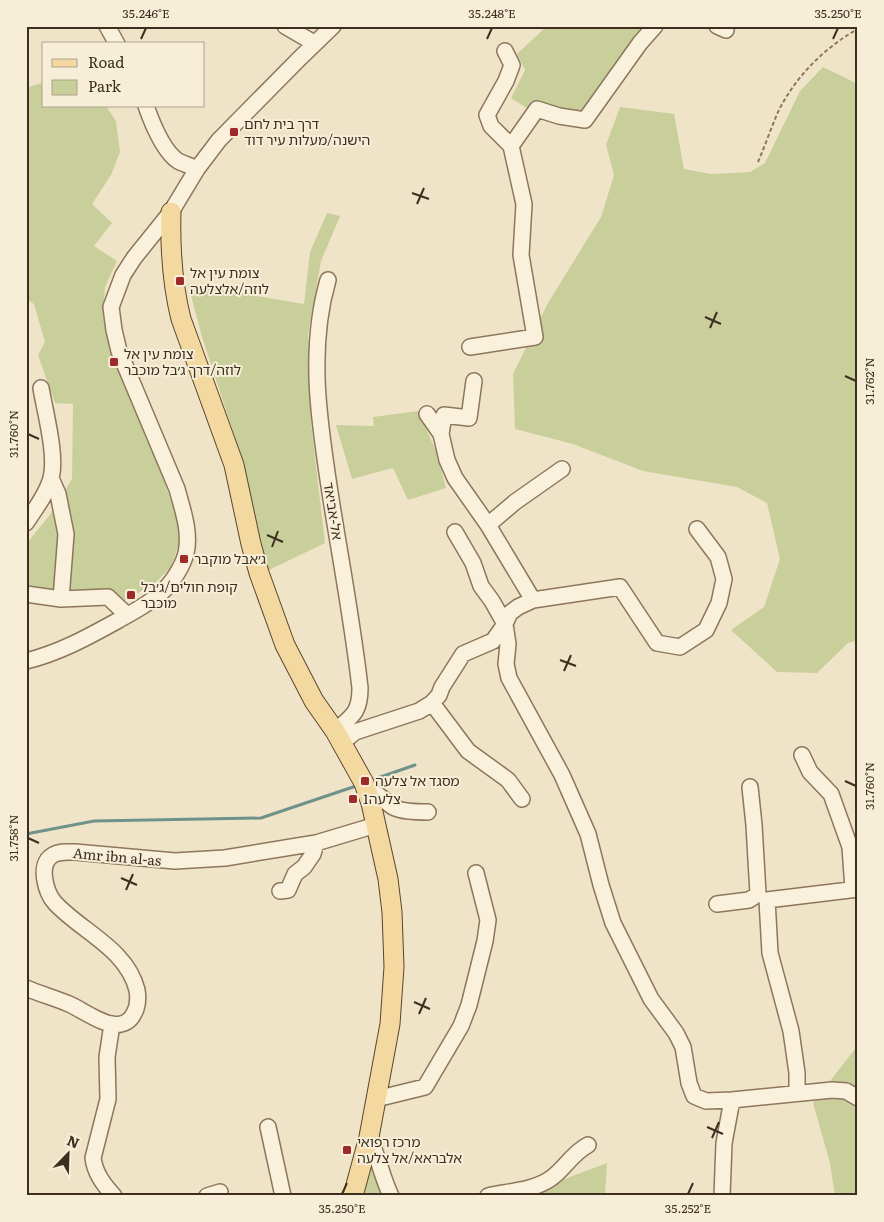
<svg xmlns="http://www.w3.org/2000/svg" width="884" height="1222" font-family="Literata,'Noto Sans Hebrew',serif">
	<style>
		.green { fill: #c9cf9b }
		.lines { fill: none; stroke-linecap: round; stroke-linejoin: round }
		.stream { stroke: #6f938a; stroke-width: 3 }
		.minor-casing { stroke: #8d765c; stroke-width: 18 }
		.major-casing { stroke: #5b4430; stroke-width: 21 }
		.path { stroke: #8d765c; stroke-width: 2; stroke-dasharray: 4 2.5; stroke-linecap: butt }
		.minor { stroke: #faf1dc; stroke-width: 15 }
		.major { stroke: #f3d9a0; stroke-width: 19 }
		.ticks { fill: none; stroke: #3d2e20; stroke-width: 2 }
		.poi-dot { fill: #9e2a2b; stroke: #f7eed8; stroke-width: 2 }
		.labels { text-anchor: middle; stroke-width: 4; stroke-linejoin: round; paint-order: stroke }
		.poi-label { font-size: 14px; fill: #3d2e20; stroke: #f7eed8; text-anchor: start }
		.street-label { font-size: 14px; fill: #3d2e20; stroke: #f7eed8 }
		.neatline { fill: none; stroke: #3d2e20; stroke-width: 2 }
		.ticks-label { font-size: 12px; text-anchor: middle; fill: #3d2e20 }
	</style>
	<rect width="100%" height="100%" fill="#f0e4c8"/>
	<path class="green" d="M 547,26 L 650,26 L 583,113 L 559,110 L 536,100 L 528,109 L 511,98 L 525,70 L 517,54 Z
		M 823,67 L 858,84 L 858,640 L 848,643 L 817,673 L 777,672 L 731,630 L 764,607 L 780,559 L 767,503 L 737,487 L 643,471 L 573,444 L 515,429 L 513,374 L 548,303 L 601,217 L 614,175 L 606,145 L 620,107 L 674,114 L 684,169 L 711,174 L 750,172 L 765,163 L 800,91 Z
		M 41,83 L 44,89 L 44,106 L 106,106 L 116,121 L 120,152 L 111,175 L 92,204 L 112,223 L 94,246 L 117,261 L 105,287 L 103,317 L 111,351 L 159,466 L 175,513 L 180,541 L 171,567 L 154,584 L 124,601 L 108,589 L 49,590 L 26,586 L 26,544 L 49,516 L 72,479 L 73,404 L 55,403 L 38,355 L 45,342 L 34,304 L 26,299 L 26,88 Z
		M 327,213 L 340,216 L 321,261 L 308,333 L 311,423 L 325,543 L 267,571 L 240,453 L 202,337 L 188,284 L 304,304 L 310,252 Z
		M 418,411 L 436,451 L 446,488 L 408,500 L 393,468 L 352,479 L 336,425 L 374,426 L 373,417 Z
		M 858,1045 L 858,1196 L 835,1196 L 830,1163 L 813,1103 Z
		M 369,1156 L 382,1196 L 364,1196 Z
		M 607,1163 L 605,1196 L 519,1196 Z"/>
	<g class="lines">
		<path class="stream" d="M 369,781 L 415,765
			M 26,834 L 94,821 L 261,818 L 359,785"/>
		<defs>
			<path id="minor" d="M 107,26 L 117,44
				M 285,26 L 314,43
				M 717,26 L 726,30
				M 505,51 L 512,65 L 506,81 L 487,115 L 491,126 L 511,146
				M 146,106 C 152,123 163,151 178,161 C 184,164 191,166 197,169
				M 328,280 C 307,352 320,427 331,499 C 341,562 353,625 360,688 C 360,713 352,716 335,731
				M 470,347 L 535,337 L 521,255 L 524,204 L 511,146 L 537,109 L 559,116 L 585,120 L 640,43 L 655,26
				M 427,414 L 441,434 L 444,415 L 469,418 L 474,381
				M 441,434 L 447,460 L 455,478 L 488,525
				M 51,478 L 58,494 L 66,534 L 61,599
				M 26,523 C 35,509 47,494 51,478 C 57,455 45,412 41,388
				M 455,532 L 473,563 L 481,586 L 492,601 L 505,624 L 508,644 L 506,664 L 509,678 L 562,775 L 588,834 L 601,885 L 613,923 L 651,999 L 676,1033 L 683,1047 L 689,1083 L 694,1096 L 706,1101 L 732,1100 L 832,1090 L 846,1091 L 858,1098
				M 26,594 L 61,599 L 108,597 L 127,615
				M 533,600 L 488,525 L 515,502 L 562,469
				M 26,661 C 59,653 88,637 117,621 C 133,612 149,604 162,592 C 172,583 183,566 186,553 C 191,532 182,508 177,489 L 119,351 L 114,330 L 111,307 L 123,275 L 134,258 L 171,212 L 197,169 L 219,140 L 299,59 L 333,26
				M 432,703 L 468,751 L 508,780 L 522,799
				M 342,743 L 355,732 L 419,711 L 432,703 L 439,695 L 442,687 L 463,654 L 493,641 L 505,624 L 510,613 L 518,607 L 533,600 L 620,587 L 657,643 L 680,647 L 706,630 L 719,603 L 724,579 L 718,557 L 697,529
				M 802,755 L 810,772 L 831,794 L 850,847 L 853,889
				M 367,792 C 379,790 385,804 395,808 C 404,812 418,812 428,812
				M 280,891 L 288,890 L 295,874 L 304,867 L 313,854 L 316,843
				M 717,904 L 749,900 L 758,894 L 754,825 L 750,787
				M 26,988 C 40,994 55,998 69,1004 C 83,1010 106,1028 121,1024 C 130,1022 133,1016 136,1009 C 138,1003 138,996 137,990 C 127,949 82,932 55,903 C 46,893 37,864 53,855 C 59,851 67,852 75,852 L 175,861 L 225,858 L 316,843 L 376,825
				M 112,1024 L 107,1057 L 108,1099 L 93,1158 C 95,1173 103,1184 114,1196
				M 797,1093 L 797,1073 L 791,1031 L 770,953 L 767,900 L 858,889
				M 376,1099 L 425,1087 L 461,1026 L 469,1005 L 485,941 L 488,920 L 476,873
				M 268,1127 L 283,1196
				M 369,1137 C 378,1156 382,1177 391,1196
				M 207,1196 L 220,1192
				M 488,1196 C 509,1191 532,1191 550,1179 C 564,1170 572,1153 588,1145
				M 722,1196 L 724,1143 L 732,1100"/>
			<path id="major" d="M 171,212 C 170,249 172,283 181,319 L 234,465 L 251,544 L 259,573 L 285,645 L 314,701 L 335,731 L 364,783 L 371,803 L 388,879 L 392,912 L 394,967 L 390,1024 L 369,1137 L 353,1196"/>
		</defs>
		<use href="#minor" class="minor-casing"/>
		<use href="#major" class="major-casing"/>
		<path class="path" d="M 758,162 C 765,146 771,128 778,112 C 795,77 825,47 858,29"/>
		<use href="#minor" class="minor"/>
		<use href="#major" class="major"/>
	</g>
	<path class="ticks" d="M 141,39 L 146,28M 487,39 L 492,28M 833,39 L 838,28M 412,193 L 429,199M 417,204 L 424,188M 705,317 L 721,324M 710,328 L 717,312M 845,376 L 856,381M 28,434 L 39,439M 267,535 L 283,542M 272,547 L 278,531M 560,660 L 576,666M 564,671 L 571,655M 845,781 L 856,786M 28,838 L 39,843M 121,878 L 137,885M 126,890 L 133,874M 414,1002 L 430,1009M 419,1014 L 426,998M 707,1127 L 723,1134M 712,1138 L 719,1122M 342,1194 L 347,1183M 688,1194 L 693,1183"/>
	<g class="poi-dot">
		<rect x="229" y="127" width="10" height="10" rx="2.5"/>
		<rect x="175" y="276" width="10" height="10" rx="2.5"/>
		<rect x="109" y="357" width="10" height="10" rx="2.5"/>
		<rect x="179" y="554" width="10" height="10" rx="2.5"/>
		<rect x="126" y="590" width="10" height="10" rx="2.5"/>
		<rect x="360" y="776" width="10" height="10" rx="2.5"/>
		<rect x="348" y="794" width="10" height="10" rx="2.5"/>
		<rect x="342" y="1145" width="10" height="10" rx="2.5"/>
	</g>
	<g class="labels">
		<g class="poi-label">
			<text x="244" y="129">דרך בית לחם<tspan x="244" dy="16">הישנה/מעלות עיר דוד</tspan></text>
			<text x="190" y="278">צומת עין אל<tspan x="190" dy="16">לוזה/אלצלעה</tspan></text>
			<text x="124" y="359">צומת עין אל<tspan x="124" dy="16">לוזה/דרך ג׳בל מוכבר</tspan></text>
			<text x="194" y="564">ג׳אבל מוקבר</text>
			<text x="141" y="592">קופת חולים/ג׳בל<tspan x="141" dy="16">מוכבר</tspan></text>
			<text x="375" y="786">מסגד אל צלעה</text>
			<text x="363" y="804">צלעה1</text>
			<text x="357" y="1147">מרכז רפואי<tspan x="357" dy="16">אלבראא/אל צלעה</tspan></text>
		</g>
		<g class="street-label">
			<text transform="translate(333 511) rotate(81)" y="5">אל-אביאד</text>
			<text transform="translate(117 857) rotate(5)" y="5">Amr ibn al-as</text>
		</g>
	</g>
	<rect width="884" height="1222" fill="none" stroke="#f7eed8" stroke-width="55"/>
	<rect x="42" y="42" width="162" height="65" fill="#f7eed8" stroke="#ada18e"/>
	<rect x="52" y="59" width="25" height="8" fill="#f3d9a0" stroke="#ada18e"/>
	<text x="88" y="68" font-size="15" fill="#3d2e20">Road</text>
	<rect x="52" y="80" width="25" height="15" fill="#c9cf9b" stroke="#ada18e"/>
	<text x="88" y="92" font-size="15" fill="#3d2e20">Park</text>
	<g transform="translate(68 1154) rotate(23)" stroke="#f7eed8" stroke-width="4" paint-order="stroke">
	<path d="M0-4L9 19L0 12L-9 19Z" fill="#3d2e20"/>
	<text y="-8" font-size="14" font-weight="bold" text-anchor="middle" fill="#3d2e20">N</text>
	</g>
	<rect x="28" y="28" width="828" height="1166" class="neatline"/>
	<g class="ticks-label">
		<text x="146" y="18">35.246°E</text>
		<text x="492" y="18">35.248°E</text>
		<text x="838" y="18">35.250°E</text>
		<text transform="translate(870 381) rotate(-90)" y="4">31.762°N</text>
		<text transform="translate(14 434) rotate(-90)" y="4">31.760°N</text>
		<text transform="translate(870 786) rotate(-90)" y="4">31.760°N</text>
		<text transform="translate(14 838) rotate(-90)" y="4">31.758°N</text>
		<text x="342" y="1213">35.250°E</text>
		<text x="688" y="1213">35.252°E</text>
	</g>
</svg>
